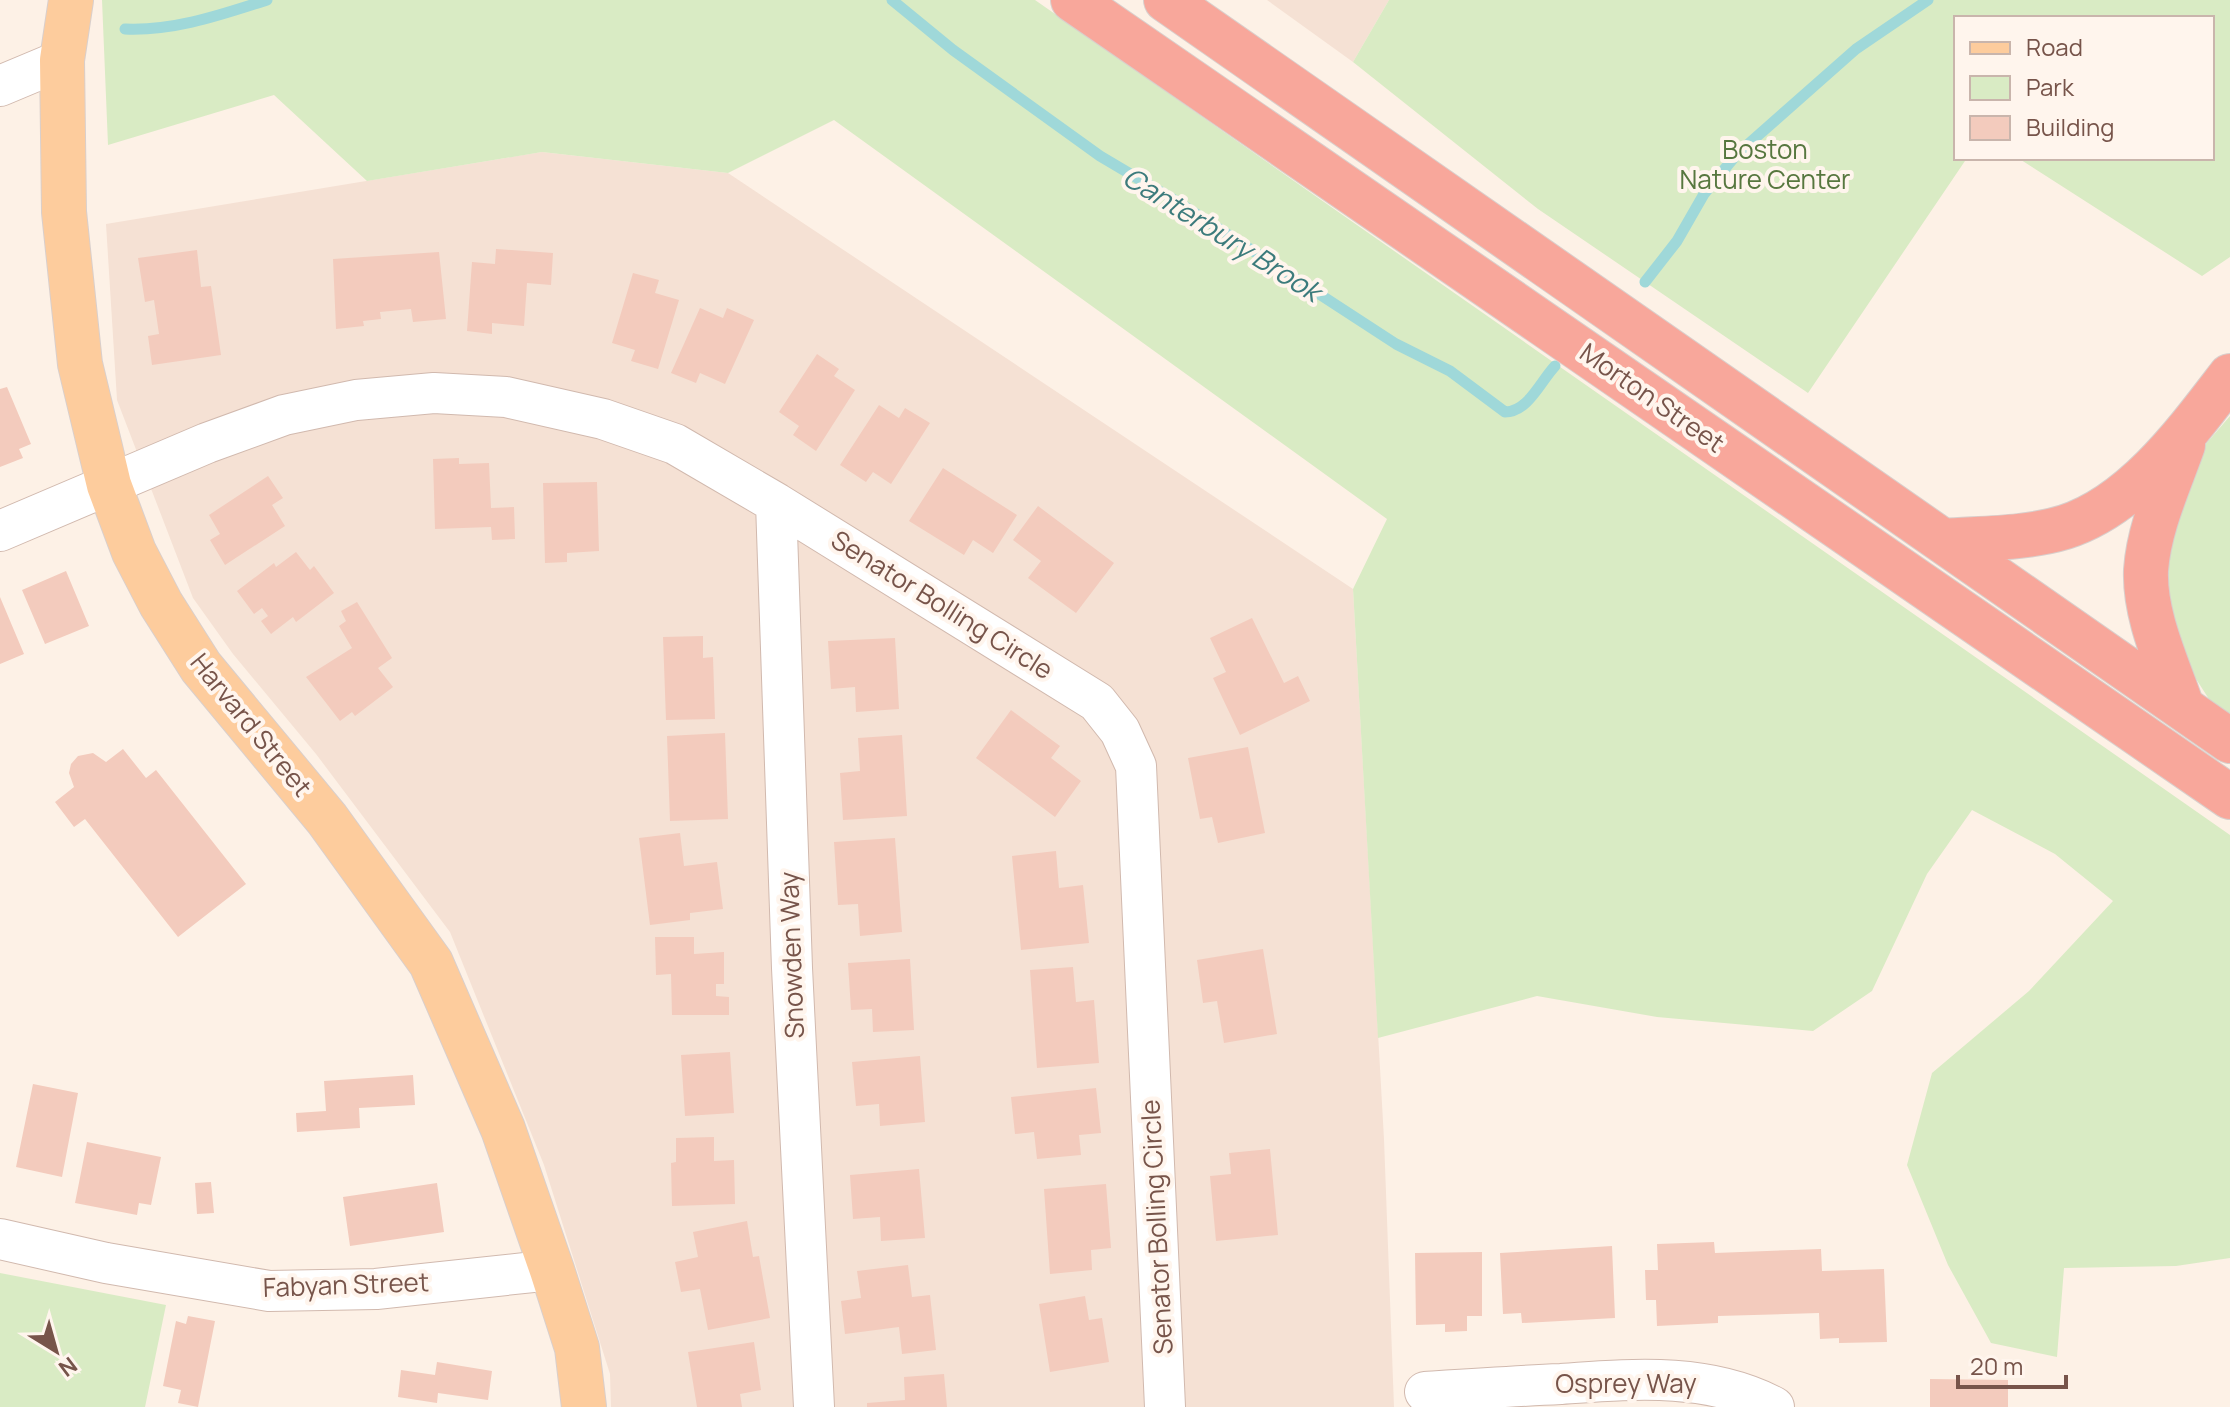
<svg xmlns="http://www.w3.org/2000/svg" width="2230" height="1407" font-family="Manrope,sans-serif">
	<style>
		.residential { fill: #f5e1d4 }
		.green { fill: #d9ebc4 }
		.lines { fill: none; stroke-linecap: round; stroke-linejoin: round }
		.stream { stroke: #9fd8d9; stroke-width: 11 }
		.building { fill: #f3cbbd }
		.minor-casing { stroke: #d1b9ae; stroke-width: 42 }
		.major-casing { stroke: #d9cfcc; stroke-width: 46 }
		.highway-casing { stroke: #d9cfcc; stroke-width: 46 }
		.minor { stroke: #fff; stroke-width: 40 }
		.major { stroke: #fdcc9d; stroke-width: 44 }
		.highway { stroke: #f8a79b; stroke-width: 44 }
		.labels { text-anchor: middle; stroke-width: 8; stroke-linejoin: round; paint-order: stroke }
		.park-label { font-size: 26px; fill: #57773f; stroke: #fff5ed }
		.street-label { font-size: 26px; fill: #77544a; stroke: #fff5ed }
		.water-label { font-size: 28px; font-style: italic; fill: #3c7b7c; stroke: #fff5ed }
	</style>
	<rect width="100%" height="100%" fill="#fdf1e6"/>
	<path class="residential" d="M 1267,0 L 1389,0 L 1353,62 Z
		M 542,152 L 728,173 L 1353,589 L 1384,1139 L 1394,1407 L 611,1407 L 610,1374 L 544,1165 L 450,932 L 316,754 L 233,654 L 193,598 L 117,400 L 106,224 Z"/>
	<path class="green" d="M 102,0 L 1035,0 L 2230,835 L 2230,1258 L 2176,1266 L 2064,1268 L 2057,1357 L 1991,1343 L 1948,1265 L 1907,1165 L 1932,1073 L 2029,991 L 2113,901 L 2055,854 L 1972,810 L 1927,874 L 1872,991 L 1813,1031 L 1657,1017 L 1537,996 L 1378,1038 L 1353,589 L 1387,519 L 834,120 L 728,173 L 542,152 L 367,181 L 274,95 L 108,145 Z
		M 1389,0 L 2230,0 L 2230,257 L 2202,276 L 2018,158 L 2212,158 L 2212,18 L 1956,18 L 1956,158 L 1967,158 L 1808,393 L 1538,209 L 1353,62 Z
		M 2230,416 L 2230,718 L 2216,710 L 2189,668 L 2166,624 L 2166,551 L 2205,445 Z
		M 0,1273 L 166,1305 L 145,1407 L 0,1407 Z"/>
	<g class="lines">
		<path class="stream" d="M 892,0 L 953,50 L 1100,156 L 1181,204 L 1396,344 L 1450,371 L 1505,412 C 1528,412 1540,382 1555,366
			M 125,29 C 175,31 220,15 267,0
			M 1645,282 L 1677,241 L 1704,194 L 1737,154 L 1856,49 L 1928,0"/>
	</g>
	<path class="building" d="M 496,249 L 553,253 L 551,285 L 527,283 L 524,326 L 492,323 L 492,334 L 467,331 L 472,262 L 495,264 Z
		M 197,250 L 201,287 L 211,286 L 221,355 L 152,365 L 148,336 L 159,334 L 154,300 L 145,302 L 138,258 Z
		M 439,252 L 446,319 L 413,322 L 411,309 L 380,312 L 381,319 L 363,321 L 364,326 L 336,329 L 333,259 Z
		M 633,273 L 659,280 L 655,293 L 679,300 L 658,369 L 631,361 L 635,350 L 612,343 Z
		M 700,308 L 723,318 L 727,308 L 754,320 L 725,384 L 700,373 L 696,383 L 671,373 Z
		M 817,354 L 839,369 L 834,376 L 855,390 L 816,451 L 793,435 L 799,426 L 779,412 Z
		M 7,387 L 31,444 L 19,449 L 23,458 L 0,467 L 0,389 Z
		M 879,405 L 899,418 L 905,408 L 930,423 L 891,484 L 873,472 L 866,482 L 840,465 Z
		M 459,458 L 459,464 L 489,463 L 491,508 L 514,507 L 515,539 L 492,540 L 491,527 L 435,529 L 433,459 Z
		M 943,468 L 1017,515 L 993,553 L 973,540 L 964,555 L 909,521 Z
		M 268,476 L 283,498 L 272,505 L 285,526 L 225,565 L 210,540 L 220,534 L 209,515 Z
		M 597,482 L 599,551 L 567,553 L 567,562 L 545,563 L 543,483 Z
		M 1038,506 L 1114,563 L 1076,613 L 1028,578 L 1041,561 L 1013,540 Z
		M 296,552 L 310,570 L 314,566 L 334,593 L 296,622 L 293,617 L 271,634 L 261,621 L 268,616 L 262,608 L 254,614 L 237,591 L 274,563 L 276,567 Z
		M 66,571 L 89,626 L 45,644 L 22,590 Z
		M 0,597 L 24,654 L 0,664 Z
		M 357,602 L 392,658 L 378,668 L 393,687 L 355,716 L 352,712 L 340,721 L 306,677 L 352,648 L 339,626 L 346,621 L 341,611 Z
		M 1252,618 L 1284,683 L 1298,676 L 1310,701 L 1240,735 L 1213,678 L 1226,672 L 1210,638 Z
		M 703,636 L 703,658 L 713,657 L 715,719 L 666,720 L 663,637 Z
		M 895,638 L 899,709 L 856,712 L 855,687 L 831,689 L 828,641 Z
		M 1011,710 L 1060,746 L 1051,758 L 1081,781 L 1055,817 L 976,758 Z
		M 725,733 L 728,819 L 670,821 L 667,736 Z
		M 902,735 L 907,816 L 843,820 L 840,773 L 860,771 L 858,738 Z
		M 1248,747 L 1265,833 L 1218,843 L 1212,817 L 1200,819 L 1188,758 Z
		M 123,749 L 146,778 L 156,770 L 246,884 L 178,937 L 85,819 L 74,827 L 55,802 L 74,787 L 69,773 L 71,764 L 78,756 L 93,753 L 106,762 Z
		M 680,833 L 684,866 L 717,862 L 723,909 L 690,913 L 690,920 L 650,925 L 639,838 Z
		M 895,838 L 902,932 L 860,936 L 858,904 L 838,905 L 834,842 Z
		M 1056,851 L 1059,888 L 1083,885 L 1089,943 L 1021,950 L 1012,856 Z
		M 655,937 L 694,937 L 694,954 L 724,952 L 724,984 L 716,984 L 716,996 L 729,997 L 729,1015 L 672,1015 L 671,974 L 656,975 Z
		M 1263,949 L 1277,1034 L 1224,1043 L 1217,1001 L 1203,1003 L 1197,960 Z
		M 910,959 L 914,1030 L 873,1032 L 872,1009 L 851,1010 L 848,963 Z
		M 1073,967 L 1076,1002 L 1094,1000 L 1099,1063 L 1037,1068 L 1030,970 Z
		M 730,1052 L 734,1113 L 685,1116 L 681,1055 Z
		M 920,1056 L 925,1122 L 880,1126 L 879,1104 L 856,1106 L 852,1062 Z
		M 413,1075 L 415,1105 L 359,1108 L 360,1128 L 297,1132 L 296,1113 L 326,1111 L 324,1081 Z
		M 33,1084 L 78,1093 L 62,1177 L 16,1167 Z
		M 1096,1088 L 1101,1133 L 1079,1135 L 1081,1155 L 1037,1159 L 1034,1132 L 1015,1134 L 1011,1097 Z
		M 714,1137 L 714,1161 L 734,1160 L 735,1204 L 672,1206 L 671,1163 L 676,1162 L 676,1138 Z
		M 87,1142 L 161,1157 L 151,1205 L 139,1203 L 137,1215 L 75,1203 Z
		M 1270,1149 L 1278,1235 L 1216,1241 L 1210,1176 L 1231,1174 L 1229,1153 Z
		M 919,1169 L 925,1238 L 881,1241 L 880,1217 L 853,1219 L 850,1175 Z
		M 211,1182 L 214,1213 L 197,1214 L 195,1183 Z
		M 437,1183 L 444,1232 L 350,1246 L 343,1197 Z
		M 1106,1184 L 1111,1248 L 1091,1250 L 1092,1270 L 1050,1274 L 1044,1189 Z
		M 747,1221 L 753,1257 L 759,1256 L 770,1318 L 708,1330 L 700,1289 L 681,1292 L 675,1262 L 698,1257 L 693,1232 Z
		M 1714,1242 L 1715,1253 L 1821,1249 L 1822,1271 L 1884,1269 L 1887,1342 L 1839,1343 L 1839,1338 L 1820,1339 L 1819,1313 L 1718,1316 L 1718,1323 L 1657,1326 L 1656,1300 L 1646,1300 L 1645,1270 L 1658,1270 L 1657,1244 Z
		M 1612,1246 L 1615,1318 L 1522,1323 L 1521,1313 L 1503,1314 L 1500,1253 Z
		M 1482,1252 L 1482,1316 L 1467,1316 L 1467,1331 L 1445,1332 L 1445,1324 L 1416,1325 L 1415,1253 Z
		M 908,1265 L 912,1297 L 930,1295 L 936,1350 L 902,1354 L 899,1327 L 845,1334 L 841,1301 L 861,1298 L 857,1271 Z
		M 1085,1296 L 1089,1320 L 1102,1318 L 1109,1362 L 1050,1372 L 1039,1304 Z
		M 188,1316 L 215,1321 L 198,1407 L 178,1403 L 181,1390 L 163,1386 L 176,1321 L 186,1324 Z
		M 754,1342 L 761,1390 L 740,1394 L 742,1407 L 697,1407 L 688,1352 Z
		M 437,1362 L 492,1371 L 488,1400 L 438,1393 L 437,1403 L 398,1397 L 401,1370 L 435,1375 Z
		M 944,1374 L 947,1407 L 867,1407 L 867,1403 L 905,1400 L 904,1377 Z
		M 1930,1379 L 2008,1380 L 2008,1407 L 1930,1407 Z"/>
	<g class="lines">
		<defs>
			<path id="minor" d="M 0,86 L 62,60
				M 776,503 L 792,968 L 814,1407
				M 0,531 L 207,443 L 284,415 L 356,400 L 434,393 L 506,397 L 603,419 L 675,444 L 776,503 L 1097,702 L 1120,731 L 1136,766 L 1165,1407
				M 0,1239 L 106,1263 L 269,1291 L 376,1289 L 552,1270
				M 1425,1392 C 1471,1389 1516,1386 1561,1384 C 1633,1379 1708,1372 1774,1407"/>
			<path id="major" d="M 71,0 L 62,60 L 64,212 L 80,364 L 109,485 L 134,552 L 161,604 L 201,667 L 327,819 L 431,963 L 503,1129 L 552,1270 L 577,1348 L 584,1407"/>
			<path id="highway" d="M 1073,0 L 2230,797
				M 1166,0 L 2230,741
				M 1943,541 C 1983,538 2026,539 2065,527 C 2134,505 2187,432 2230,376
				M 2182,707 C 2168,665 2144,616 2146,570 C 2149,527 2169,485 2183,445"/>
		</defs>
		<use href="#minor" class="minor-casing"/>
		<use href="#major" class="major-casing"/>
		<use href="#highway" class="highway-casing"/>
		<use href="#minor" class="minor"/>
		<use href="#major" class="major"/>
		<use href="#highway" class="highway"/>
	</g>
	<g class="labels">
		<g class="park-label">
			<text x="1765" y="159">Boston<tspan x="1765" dy="30">Nature Center</tspan></text>
		</g>
		<g class="street-label">
			<text transform="translate(1652 398) rotate(35)" y="9">Morton Street</text>
			<text transform="translate(942 605) rotate(32)" y="9">Senator Bolling Circle</text>
			<text transform="translate(251 725) rotate(51)" y="9">Harvard Street</text>
			<text transform="translate(792 955) rotate(-92)" y="9">Snowden Way</text>
			<text transform="translate(1157 1227) rotate(-93)" y="9">Senator Bolling Circle</text>
			<text transform="translate(346 1285) rotate(-2)" y="9">Fabyan Street</text>
			<text x="1626" y="1393">Osprey Way</text>
		</g>
		<g class="water-label">
			<text transform="translate(1222 234) rotate(32)" y="10">Canterbury Brook</text>
		</g>
	</g>
	<rect x="1954" y="16" width="260" height="144" fill="#fff5ed" stroke="#c9b5ac" stroke-width="2"/>
	<rect x="1970" y="42" width="40" height="12" fill="#fdcc9d" stroke="#c9b5ac" stroke-width="2"/>
	<text x="2026" y="56" font-size="24" fill="#77544a">Road</text>
	<rect x="1970" y="76" width="40" height="24" fill="#d9ebc4" stroke="#c9b5ac" stroke-width="2"/>
	<text x="2026" y="96" font-size="24" fill="#77544a">Park</text>
	<rect x="1970" y="116" width="40" height="24" fill="#f3cbbd" stroke="#c9b5ac" stroke-width="2"/>
	<text x="2026" y="136" font-size="24" fill="#77544a">Building</text>
	<g transform="translate(56 1351) rotate(143)" stroke="#fff5ed" stroke-width="6" paint-order="stroke">
	<path d="M0-6L14 30L0 20L-14 30Z" fill="#77544a"/>
	<text y="-12" font-size="22" font-weight="bold" text-anchor="middle" fill="#77544a">N</text>
	</g>
	<path d="M1958 1375v12h108v-12" fill="none" stroke="#77544a" stroke-width="4"/>
	<text x="1970" y="1375" font-size="24" fill="#77544a" stroke="#fff5ed" stroke-width="6" paint-order="stroke">20 m</text>
</svg>
